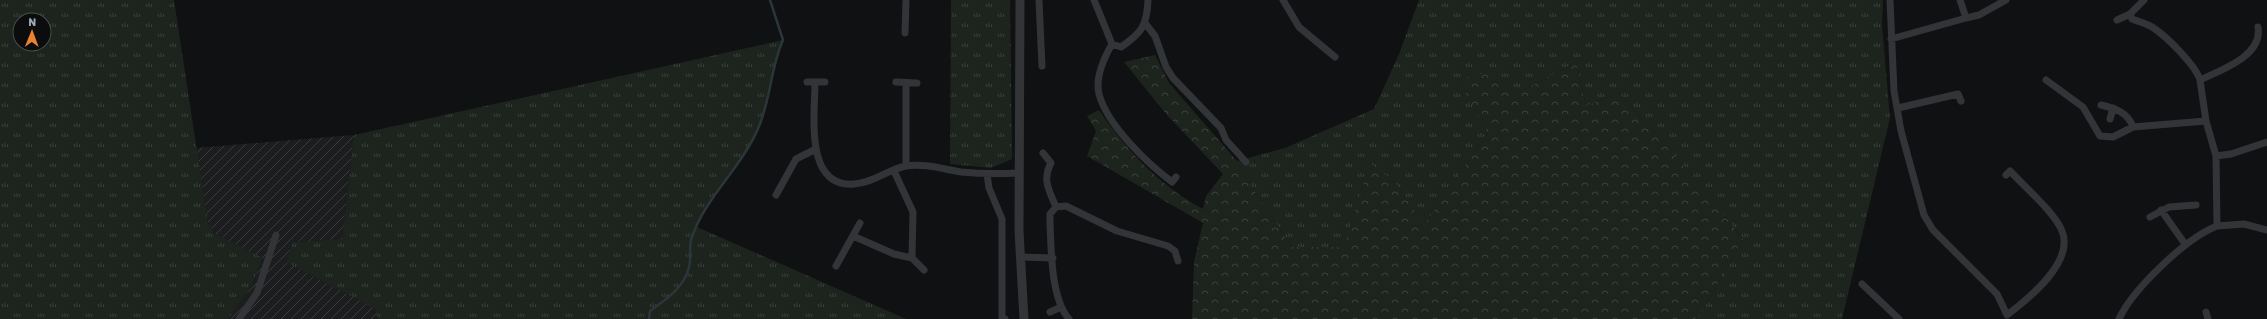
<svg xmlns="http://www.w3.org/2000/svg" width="2267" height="319" font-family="Rubik,sans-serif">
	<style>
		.industrial { fill: url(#industrial-furrows) }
		.grass { fill: url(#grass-tufts); fill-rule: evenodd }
		.forest { fill: url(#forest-crowns) }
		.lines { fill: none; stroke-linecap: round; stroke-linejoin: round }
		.stream { stroke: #2b363a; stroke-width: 2.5 }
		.minor { stroke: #323437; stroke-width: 7 }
		.tertiary { stroke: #323437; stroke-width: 9 }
	</style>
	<defs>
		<pattern id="industrial-furrows" width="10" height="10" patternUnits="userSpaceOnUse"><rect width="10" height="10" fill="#1c1d1f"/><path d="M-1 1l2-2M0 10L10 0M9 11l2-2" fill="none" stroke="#3a3b3d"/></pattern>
		<pattern id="grass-tufts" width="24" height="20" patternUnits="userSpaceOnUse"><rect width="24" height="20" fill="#1d241d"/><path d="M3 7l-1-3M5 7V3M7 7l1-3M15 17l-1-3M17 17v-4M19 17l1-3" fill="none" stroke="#3b413b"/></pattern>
		<pattern id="forest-crowns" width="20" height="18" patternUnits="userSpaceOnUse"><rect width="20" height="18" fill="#1d241d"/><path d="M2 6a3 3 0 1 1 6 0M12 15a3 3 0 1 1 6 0" fill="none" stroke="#3b413b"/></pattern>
	</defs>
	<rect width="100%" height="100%" fill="#101112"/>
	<path class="industrial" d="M 354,135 L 342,239 L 293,242 L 286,262 L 374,308 L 378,319 L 228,319 L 250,289 L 263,259 L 214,233 L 208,223 L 195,148 Z"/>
	<path class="grass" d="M 0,0 L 174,0 L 208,223 L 214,233 L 263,258 L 250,289 L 228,319 L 0,319 ZM 20,20 L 44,20 L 44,44 L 20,44 Z
		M 951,0 L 1010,0 L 1012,159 L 991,168 L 950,164 Z
		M 1419,0 L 1883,0 L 1882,25 L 1890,118 L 1842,319 L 1695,319 L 1700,315 L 1743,239 L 1682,164 L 1619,93 L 1586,106 L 1576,62 L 1514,95 L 1459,79 L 1488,133 L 1424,226 L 1394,181 L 1344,247 L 1292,247 L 1249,183 L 1237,161 L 1285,148 L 1374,109 L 1399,54 Z
		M 783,40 C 770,69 771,102 757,131 C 741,166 713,192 697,227 L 906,319 L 378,319 L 374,308 L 286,262 L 293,242 L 342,239 L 354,135 Z"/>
	<path class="forest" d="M 1155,55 L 1169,83 L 1237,161 L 1249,183 L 1292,247 L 1344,247 L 1370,163 L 1394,181 L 1424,225 L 1488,133 L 1458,79 L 1494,71 L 1514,95 L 1576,62 L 1586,106 L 1619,93 L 1682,164 L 1743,239 L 1700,315 L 1695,319 L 1192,319 L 1194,262 L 1203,223 L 1087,156 L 1096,131 L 1087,116 L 1099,110 C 1127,151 1159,185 1203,209 L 1206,196 L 1223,174 L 1167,115 L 1124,62 Z"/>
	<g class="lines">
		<path class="stream" d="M 649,319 L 650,311 C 666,299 684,288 689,267 C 692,257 688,246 692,237 C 705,198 740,169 757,131 C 771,101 770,69 783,40 L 770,0"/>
		<path class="minor" d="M 1039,0 L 1042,66
			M 1094,0 L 1112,44 L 1121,47 C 1142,33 1147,25 1148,0
			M 1283,0 L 1299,27 L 1335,57
			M 1890,0 L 1894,91 L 1901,131 L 1924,215 L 1933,230 L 1997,294 L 2007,315 C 2028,299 2075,262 2062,231 C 2055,213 2024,186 2010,171 L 2006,175
			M 2130,14 L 2132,19 C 2139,22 2149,24 2155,29 C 2168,38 2196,66 2200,80 C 2221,70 2263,56 2258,27
			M 1966,18 L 1979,15 L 2006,0
			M 2117,20 L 2130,14 L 2144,0
			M 1145,23 L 1155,36 L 1166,67 L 1173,78 L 1221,128 L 1226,140 L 1246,162
			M 905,33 L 906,0
			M 1891,39 L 1966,18 L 1960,0
			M 1112,44 C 1104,58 1095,78 1099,94 C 1107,125 1147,163 1172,182 L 1176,177
			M 2046,80 L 2083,107 L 2100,136 L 2113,137 L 2133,127 L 2206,121 L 2200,80
			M 807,82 L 825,82
			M 815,82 C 815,114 804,188 854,184 C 873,183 889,169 906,166 C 924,163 943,169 961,172 C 981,174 999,174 1019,173
			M 896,82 L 917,83
			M 906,83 L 906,166
			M 2101,105 C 2114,108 2128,112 2133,127
			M 1898,108 L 1958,94 L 1961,101
			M 2110,119 L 2113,108
			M 2206,121 L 2216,156 L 2231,154 L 2267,142
			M 1043,153 L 1051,163 C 1042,180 1049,190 1056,207
			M 894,171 L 913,212 L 912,258
			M 987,174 L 989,188 L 1002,219 L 1002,319 L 1005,319
			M 776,195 L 796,159 L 816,149
			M 2161,210 L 2185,244
			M 2150,217 L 2169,207 L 2196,205
			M 2217,226 L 2244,224 L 2267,230
			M 853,236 L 894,254 L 912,258 L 924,270
			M 1021,257 L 1053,258
			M 836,266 L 860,223
			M 1862,284 L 1899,319
			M 1050,312 L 1061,307
			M 2206,312 L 2208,319
			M 239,319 L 257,293 L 276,235
			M 1069,319 C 1051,299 1051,249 1050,222 L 1050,214 L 1056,207 L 1066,206 L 1117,231 L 1168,246 L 1175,251 L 1178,261
			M 2119,319 C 2133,289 2186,238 2217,226 L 2216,156"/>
		<path class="tertiary" d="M 1020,0 L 1019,231 L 1024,319"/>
	</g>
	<g transform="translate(32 32) rotate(1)"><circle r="19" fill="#0b0c0d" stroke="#474c4f"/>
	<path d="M0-3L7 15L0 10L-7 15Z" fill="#ea8130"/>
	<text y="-6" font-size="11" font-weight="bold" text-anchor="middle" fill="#a2abb2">N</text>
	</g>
</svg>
